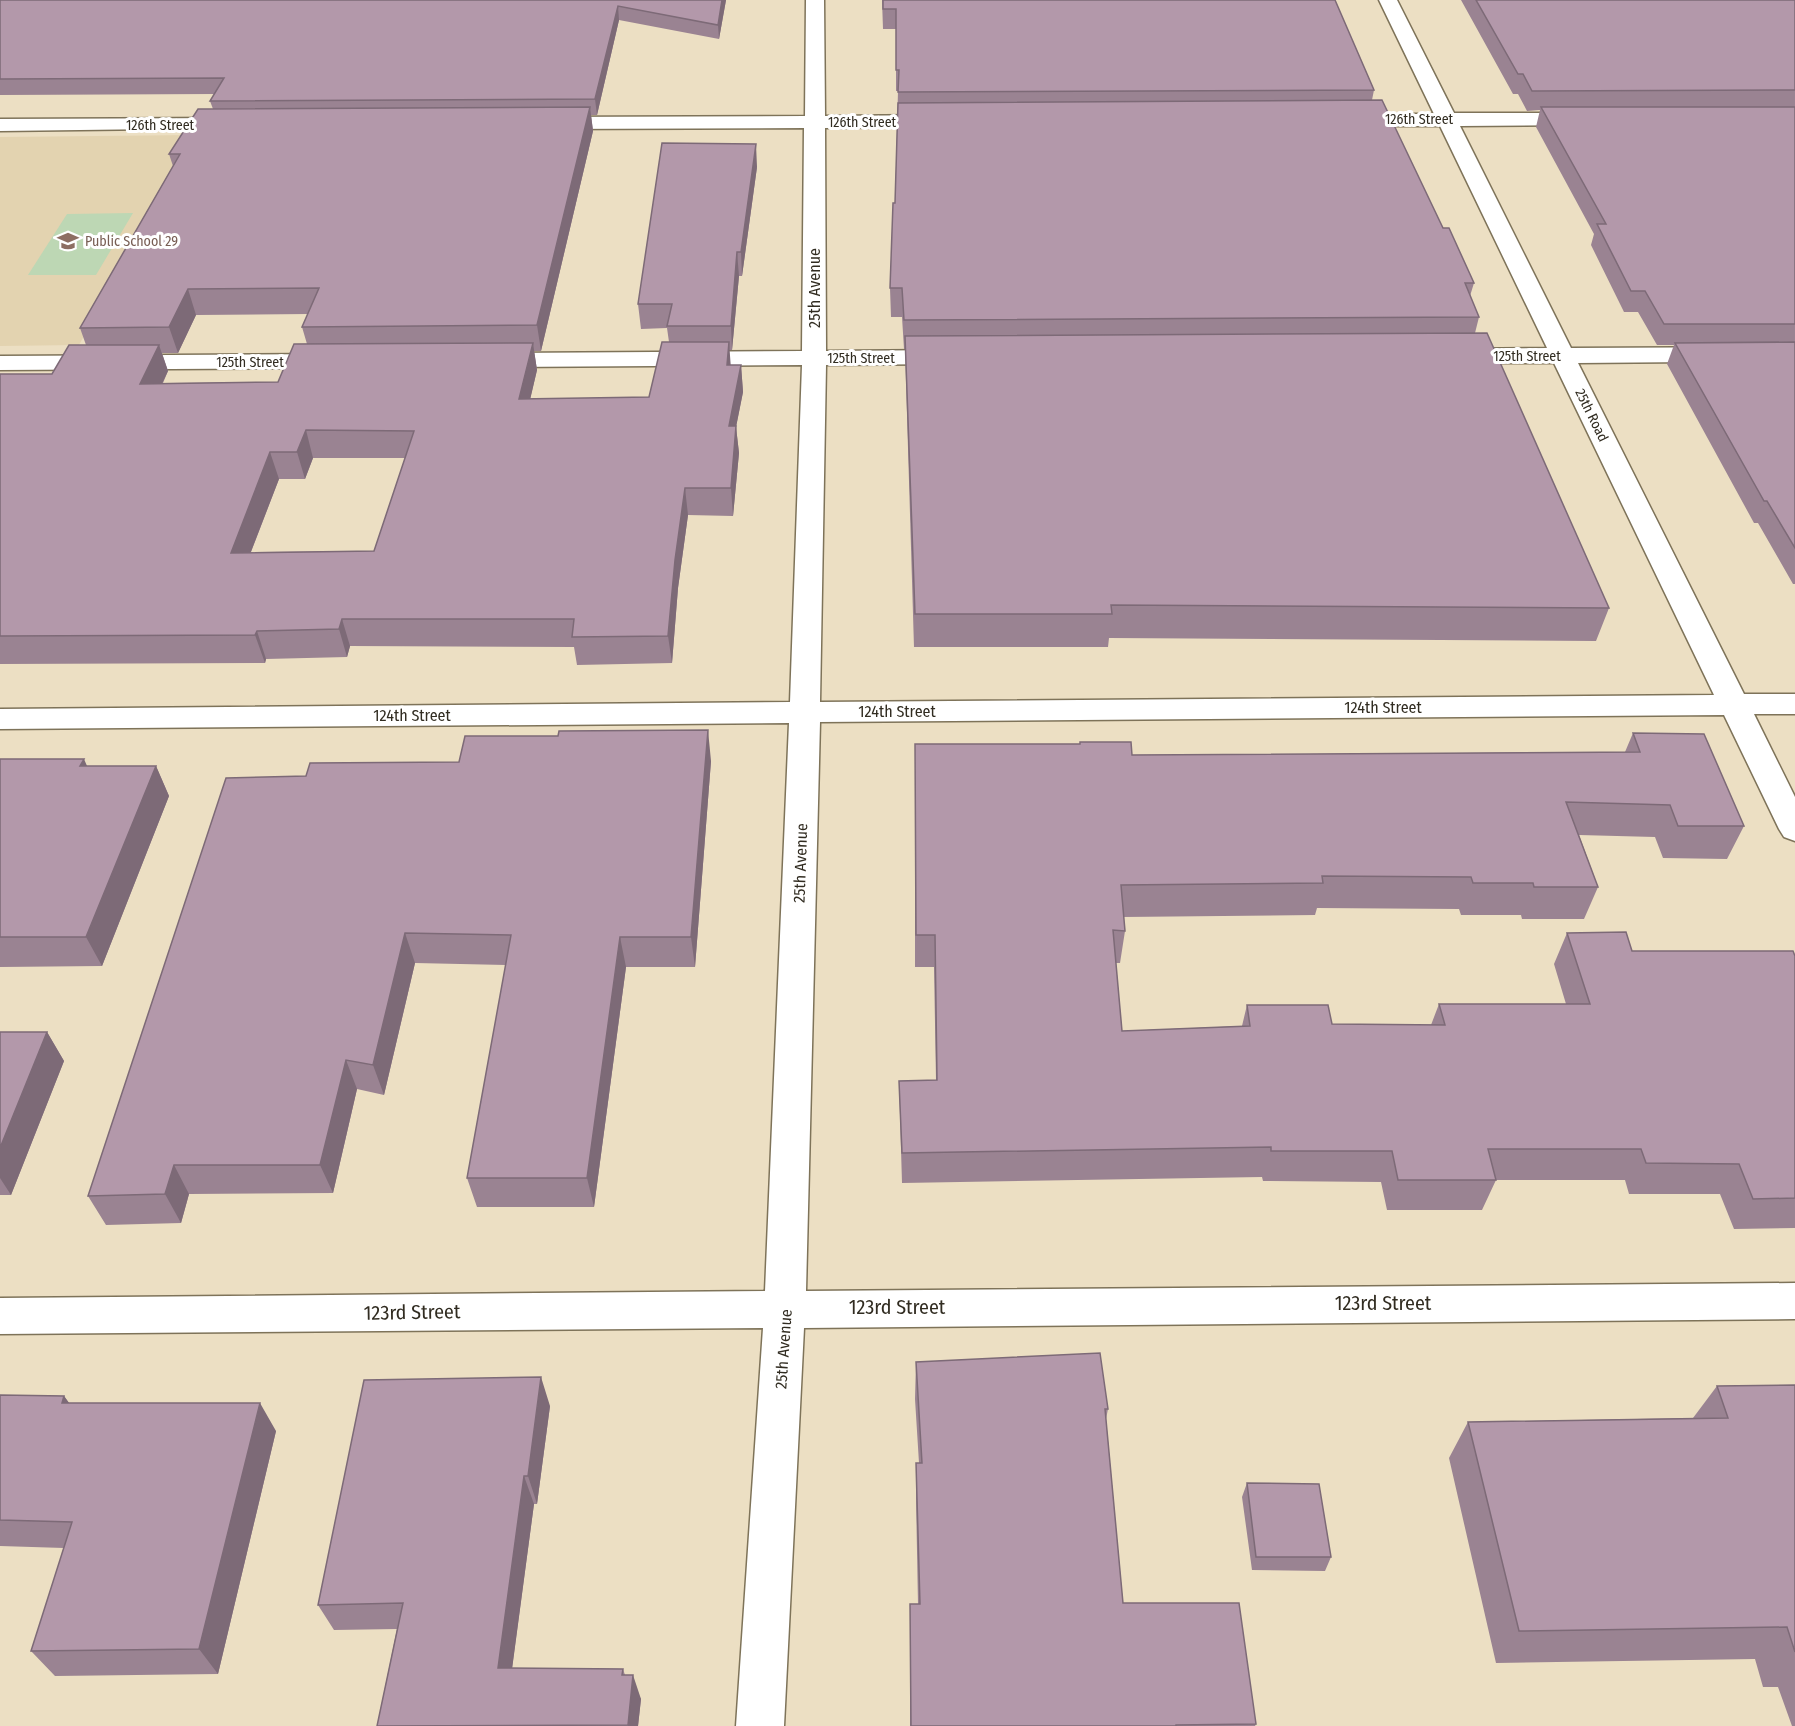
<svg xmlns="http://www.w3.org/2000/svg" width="1795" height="1726" font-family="'Fira Sans Condensed',sans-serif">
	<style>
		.built { fill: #e3d3b0 }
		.green { fill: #bdd7b4 }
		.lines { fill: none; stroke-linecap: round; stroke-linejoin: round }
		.minor-casing { stroke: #7e7359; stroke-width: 3 }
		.minor { fill: #fff; fill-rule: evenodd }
		.wall { fill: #9a8392; fill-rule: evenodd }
		.shaded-wall { fill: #7d6a77 }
		.building { fill: #b398aa; stroke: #7d6a77; stroke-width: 1.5; fill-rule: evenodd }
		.labels { text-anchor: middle; stroke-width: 6; stroke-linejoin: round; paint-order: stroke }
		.far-street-label { font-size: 14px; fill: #312c21; stroke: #fff }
		.far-education-label { font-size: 14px; fill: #785e54; stroke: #fff; text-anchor: start }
		.street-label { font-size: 16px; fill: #312c21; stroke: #fff }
		.near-street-label { font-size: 20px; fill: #312c21; stroke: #fff }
	</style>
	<rect width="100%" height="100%" fill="#ecdfc3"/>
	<path class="built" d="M 194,135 L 79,345 L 0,346 L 0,137 Z"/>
	<path class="green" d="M 133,213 L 96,275 L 28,275 L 67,214 Z"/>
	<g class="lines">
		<defs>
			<path id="minor" d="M 806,0 L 824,0 L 825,116 L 943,115 L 950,117 L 953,121 L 950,125 L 943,127 L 825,128 L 826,351 L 950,350 L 959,352 L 962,357 L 959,362 L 950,364 L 826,365 L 820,702 L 1714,695 L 1554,363 L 1452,363 L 1443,361 L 1440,356 L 1443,351 L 1452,349 L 1547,348 L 1440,126 L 1346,126 L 1339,124 L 1336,120 L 1339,116 L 1346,114 L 1434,114 L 1379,0 L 1397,0 L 1454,113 L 1582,113 L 1589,115 L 1592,119 L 1589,123 L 1582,125 L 1460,126 L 1571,348 L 1795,347 L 1795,361 L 1578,363 L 1744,694 L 1795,694 L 1795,714 L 1754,714 L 1795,797 L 1795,841 L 1784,837 L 1779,829 L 1724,715 L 820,722 L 806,1291 L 1795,1283 L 1795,1319 L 804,1328 L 784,1726 L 736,1726 L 763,1328 L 0,1334 L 0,1298 L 765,1291 L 789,723 L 0,729 L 0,709 L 790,702 L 802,365 L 492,367 L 483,365 L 480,360 L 483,355 L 492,353 L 802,351 L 804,128 L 548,129 L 541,127 L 538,123 L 541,119 L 548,117 L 805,116 Z
				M 232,118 L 239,120 L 242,124 L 239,128 L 0,131 L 0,119 Z
				M 332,354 L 341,356 L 344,361 L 341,366 L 332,368 L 0,370 L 0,356 Z"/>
		</defs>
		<use href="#minor" class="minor-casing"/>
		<use href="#minor" class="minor"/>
	</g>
	<path class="wall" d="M 0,0 L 726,0 L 719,39 L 619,20 L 597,115 L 591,115 L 593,131 L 541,351 L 534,351 L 537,370 L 530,399 L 649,397 L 669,342 L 667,328 L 641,329 L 638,304 L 757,167 L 742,276 L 739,276 L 732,350 L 729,350 L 730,365 L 741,365 L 743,392 L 736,427 L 739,453 L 733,516 L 688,515 L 678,588 L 672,663 L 577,665 L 574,647 L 350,646 L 347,657 L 266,659 L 265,663 L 0,664 L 0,374 L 52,374 L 86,345 L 80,328 L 173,166 L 169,154 L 213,109 L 210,101 L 215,94 L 0,95 ZM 308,314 L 302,327 L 307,344 L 278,382 L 163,383 L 168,371 L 162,353 L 178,353 L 196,315 ZM 313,458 L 405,458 L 374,551 L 251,552 L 279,479 L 305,479 Z
		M 882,0 L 1335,0 L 1374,90 L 1372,100 L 1474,283 L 1470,296 L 1479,317 L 1475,333 L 1609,608 L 1596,641 L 1109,638 L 1108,647 L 914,647 L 905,349 L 904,349 L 902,317 L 891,317 L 890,288 L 895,203 L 898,91 L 896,91 L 896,29 L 883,29 Z
		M 1461,0 L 1795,0 L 1795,584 L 1793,584 L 1758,523 L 1754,523 L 1667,364 L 1674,345 L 1657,345 L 1638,312 L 1624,312 L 1591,245 L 1594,234 L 1536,127 L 1540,110 L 1527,111 L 1518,94 L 1513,94 Z
		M 1633,733 L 1744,826 L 1727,859 L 1663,858 L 1655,837 L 1579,835 L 1598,887 L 1584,919 L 1522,919 L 1521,915 L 1461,915 L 1459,909 L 1317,908 L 1315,915 L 1123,917 L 1125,931 L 1120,963 L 1116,963 L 1122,1031 L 1242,1026 L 1247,1005 L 1332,1024 L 1431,1025 L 1439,1004 L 1566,1004 L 1554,964 L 1567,933 L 1632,951 L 1795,956 L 1795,1228 L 1734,1229 L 1720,1194 L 1629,1194 L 1625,1180 L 1496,1180 L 1482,1210 L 1387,1210 L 1381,1182 L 1263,1181 L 1262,1177 L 902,1183 L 899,1081 L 936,1080 L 934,967 L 915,967 L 915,776 L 1132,755 L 1625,752 Z
		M 0,759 L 87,766 L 156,766 L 169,796 L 102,966 L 0,967 Z
		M 711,761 L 695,967 L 626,967 L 594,1207 L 477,1207 L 467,1178 L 506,965 L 415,963 L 384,1095 L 357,1089 L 333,1193 L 189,1194 L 181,1223 L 106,1225 L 88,1196 L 306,776 Z
		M 0,1032 L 47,1032 L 64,1061 L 11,1195 L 0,1195 Z
		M 916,1362 L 1108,1409 L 1106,1419 L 1123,1603 L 1256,1724 L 1255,1726 L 910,1726 L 910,1604 L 918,1604 L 916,1498 L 916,1463 L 919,1463 L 915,1399 Z
		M 1795,1385 L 1795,1726 L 1792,1726 L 1778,1687 L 1763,1687 L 1755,1659 L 1496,1663 L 1449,1458 L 1468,1422 L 1693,1418 L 1717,1386 Z
		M 0,1395 L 64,1396 L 69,1403 L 276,1431 L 218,1674 L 55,1676 L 31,1651 L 64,1548 L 0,1546 Z
		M 550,1406 L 537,1504 L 534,1504 L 512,1668 L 623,1669 L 625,1675 L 641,1699 L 638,1726 L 377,1726 L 397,1629 L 334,1630 L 318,1605 Z
		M 1247,1483 L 1331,1557 L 1325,1571 L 1252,1570 L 1242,1497 Z"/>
	<path class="shaded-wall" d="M 722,0 L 726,0 L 719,39 L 718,25 Z
		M 618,6 L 619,20 L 597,115 L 595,99 Z
		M 590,107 L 593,131 L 541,351 L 537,325 Z
		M 756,144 L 757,167 L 742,276 L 741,252 Z
		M 737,252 L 739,276 L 732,350 L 731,326 Z
		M 188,289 L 196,315 L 178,353 L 169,327 Z
		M 729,342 L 731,369 L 727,365 Z
		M 533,343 L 537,370 L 524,426 L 519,399 Z
		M 159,345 L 168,371 L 149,411 L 140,384 Z
		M 741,365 L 743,392 L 736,427 L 739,453 L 733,516 L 731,488 L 729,426 Z
		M 306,430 L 313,458 L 305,479 L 297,452 Z
		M 270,452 L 279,479 L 240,580 L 231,553 Z
		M 685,488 L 688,515 L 678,588 L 672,663 L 668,636 L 675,560 Z
		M 342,619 L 350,646 L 347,657 L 339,629 Z
		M 257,631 L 266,659 L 265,663 L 255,635 Z
		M 708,730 L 711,761 L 695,967 L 691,937 Z
		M 84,759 L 97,789 L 80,766 Z
		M 156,766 L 169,796 L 102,966 L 86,937 Z
		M 405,933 L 415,963 L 384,1095 L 373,1065 Z
		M 620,937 L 626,967 L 594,1207 L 587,1178 Z
		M 47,1032 L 64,1061 L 11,1195 L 0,1178 L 0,1148 Z
		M 346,1060 L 357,1089 L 333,1193 L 320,1165 Z
		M 174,1165 L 189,1194 L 181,1223 L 165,1194 Z
		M 541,1377 L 550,1406 L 537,1504 L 528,1476 Z
		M 64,1396 L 85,1425 L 62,1403 Z
		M 260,1403 L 276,1431 L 218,1674 L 199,1649 Z
		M 524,1476 L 534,1504 L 509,1692 L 498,1668 Z
		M 633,1675 L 641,1699 L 638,1726 L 628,1726 Z"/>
	<path class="building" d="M 0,0 L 722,0 L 718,25 L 618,6 L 595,99 L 210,101 L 224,78 L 0,79 Z
		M 883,0 L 1335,0 L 1374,90 L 898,92 L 899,70 L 896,70 L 896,9 L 883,9 Z
		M 1476,0 L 1795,0 L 1795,90 L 1532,91 L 1523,74 L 1518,74 Z
		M 1382,100 L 1443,228 L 1449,228 L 1474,283 L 1465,283 L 1479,317 L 904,320 L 902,288 L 890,288 L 893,203 L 895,203 L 898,103 Z
		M 590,107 L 537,325 L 302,327 L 319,288 L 188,289 L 169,327 L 80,328 L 180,154 L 169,154 L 198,109 Z
		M 1541,107 L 1795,107 L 1795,324 L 1664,324 L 1645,291 L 1631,291 L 1597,224 L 1606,224 Z
		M 662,143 L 756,144 L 741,252 L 737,252 L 731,326 L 667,326 L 672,304 L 638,304 Z
		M 1487,333 L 1609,608 L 1111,605 L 1112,614 L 915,614 L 905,336 Z
		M 662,342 L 729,342 L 727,365 L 741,365 L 729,426 L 736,426 L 731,488 L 685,488 L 675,560 L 668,636 L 572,637 L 574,619 L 342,619 L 339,629 L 257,631 L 255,635 L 0,636 L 0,374 L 52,374 L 69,345 L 159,345 L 140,384 L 278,382 L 294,344 L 533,343 L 519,399 L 649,397 ZM 306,430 L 414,431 L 374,551 L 231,553 L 270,452 L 297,452 Z
		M 1795,342 L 1795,548 L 1767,501 L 1764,501 L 1675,343 Z
		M 708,730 L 691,937 L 620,937 L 587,1178 L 467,1178 L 511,935 L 405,933 L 373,1065 L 346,1060 L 320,1165 L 174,1165 L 165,1194 L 88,1196 L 226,778 L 306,776 L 310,763 L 459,762 L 465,736 L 558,736 L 559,731 Z
		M 1633,733 L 1704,734 L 1744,826 L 1678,826 L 1670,805 L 1566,802 L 1598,887 L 1534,887 L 1533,883 L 1473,883 L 1471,877 L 1322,876 L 1323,883 L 1121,885 L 1125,931 L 1113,930 L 1122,1031 L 1250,1026 L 1247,1005 L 1328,1005 L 1332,1024 L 1445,1025 L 1439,1004 L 1590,1004 L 1567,933 L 1626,932 L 1632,951 L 1793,951 L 1795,956 L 1795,1198 L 1753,1199 L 1739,1164 L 1646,1163 L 1641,1149 L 1488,1149 L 1496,1180 L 1398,1180 L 1392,1151 L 1271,1151 L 1271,1147 L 902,1153 L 899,1081 L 937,1080 L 935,935 L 916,935 L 915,744 L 1080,744 L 1080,742 L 1131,742 L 1132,755 L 1640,752 Z
		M 0,759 L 84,759 L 80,766 L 156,766 L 86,937 L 0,937 Z
		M 0,1032 L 47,1032 L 0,1148 Z
		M 1100,1353 L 1108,1409 L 1105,1409 L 1123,1603 L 1239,1603 L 1256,1724 L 1176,1725 L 1176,1726 L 911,1726 L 910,1604 L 920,1604 L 916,1463 L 922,1463 L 916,1362 Z
		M 541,1377 L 528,1476 L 524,1476 L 498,1668 L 623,1669 L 622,1675 L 633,1675 L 628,1725 L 377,1726 L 403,1603 L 318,1605 L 364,1380 Z
		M 1795,1385 L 1795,1652 L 1787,1627 L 1519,1631 L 1468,1422 L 1728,1418 L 1717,1386 Z
		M 0,1395 L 64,1396 L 62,1403 L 260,1403 L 199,1649 L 31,1651 L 72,1522 L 0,1520 Z
		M 1247,1483 L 1319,1484 L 1331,1557 L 1256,1557 Z"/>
	<defs>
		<symbol id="school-bare" viewBox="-9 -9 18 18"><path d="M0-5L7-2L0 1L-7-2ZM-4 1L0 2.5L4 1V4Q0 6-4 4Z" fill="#8d6e63" stroke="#fff" stroke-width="2.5" paint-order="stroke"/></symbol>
	</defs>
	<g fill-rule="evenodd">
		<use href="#school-bare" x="53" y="226" width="30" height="30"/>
	</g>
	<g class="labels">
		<g class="far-street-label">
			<text x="1419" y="124">126th Street</text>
			<text x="862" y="127">126th Street</text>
			<text x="160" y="130">126th Street</text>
			<text x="1527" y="361">125th Street</text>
			<text x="861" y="363">125th Street</text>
			<text x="250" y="367">125th Street</text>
			<text transform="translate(1592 415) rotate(64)" y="5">25th Road</text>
		</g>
		<g class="far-education-label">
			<text x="85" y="246">Public School 29</text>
		</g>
		<g class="street-label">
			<text transform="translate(814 288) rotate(-90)" y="6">25th Avenue</text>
			<text x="1383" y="713">124th Street</text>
			<text x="897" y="717">124th Street</text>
			<text x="412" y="721">124th Street</text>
			<text transform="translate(800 863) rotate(-88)" y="6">25th Avenue</text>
			<text transform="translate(783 1349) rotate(-86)" y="6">25th Avenue</text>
		</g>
		<g class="near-street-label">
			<text x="1383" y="1310">123rd Street</text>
			<text x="897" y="1314">123rd Street</text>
			<text transform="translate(412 1312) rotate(-1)" y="7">123rd Street</text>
		</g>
	</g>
</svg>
